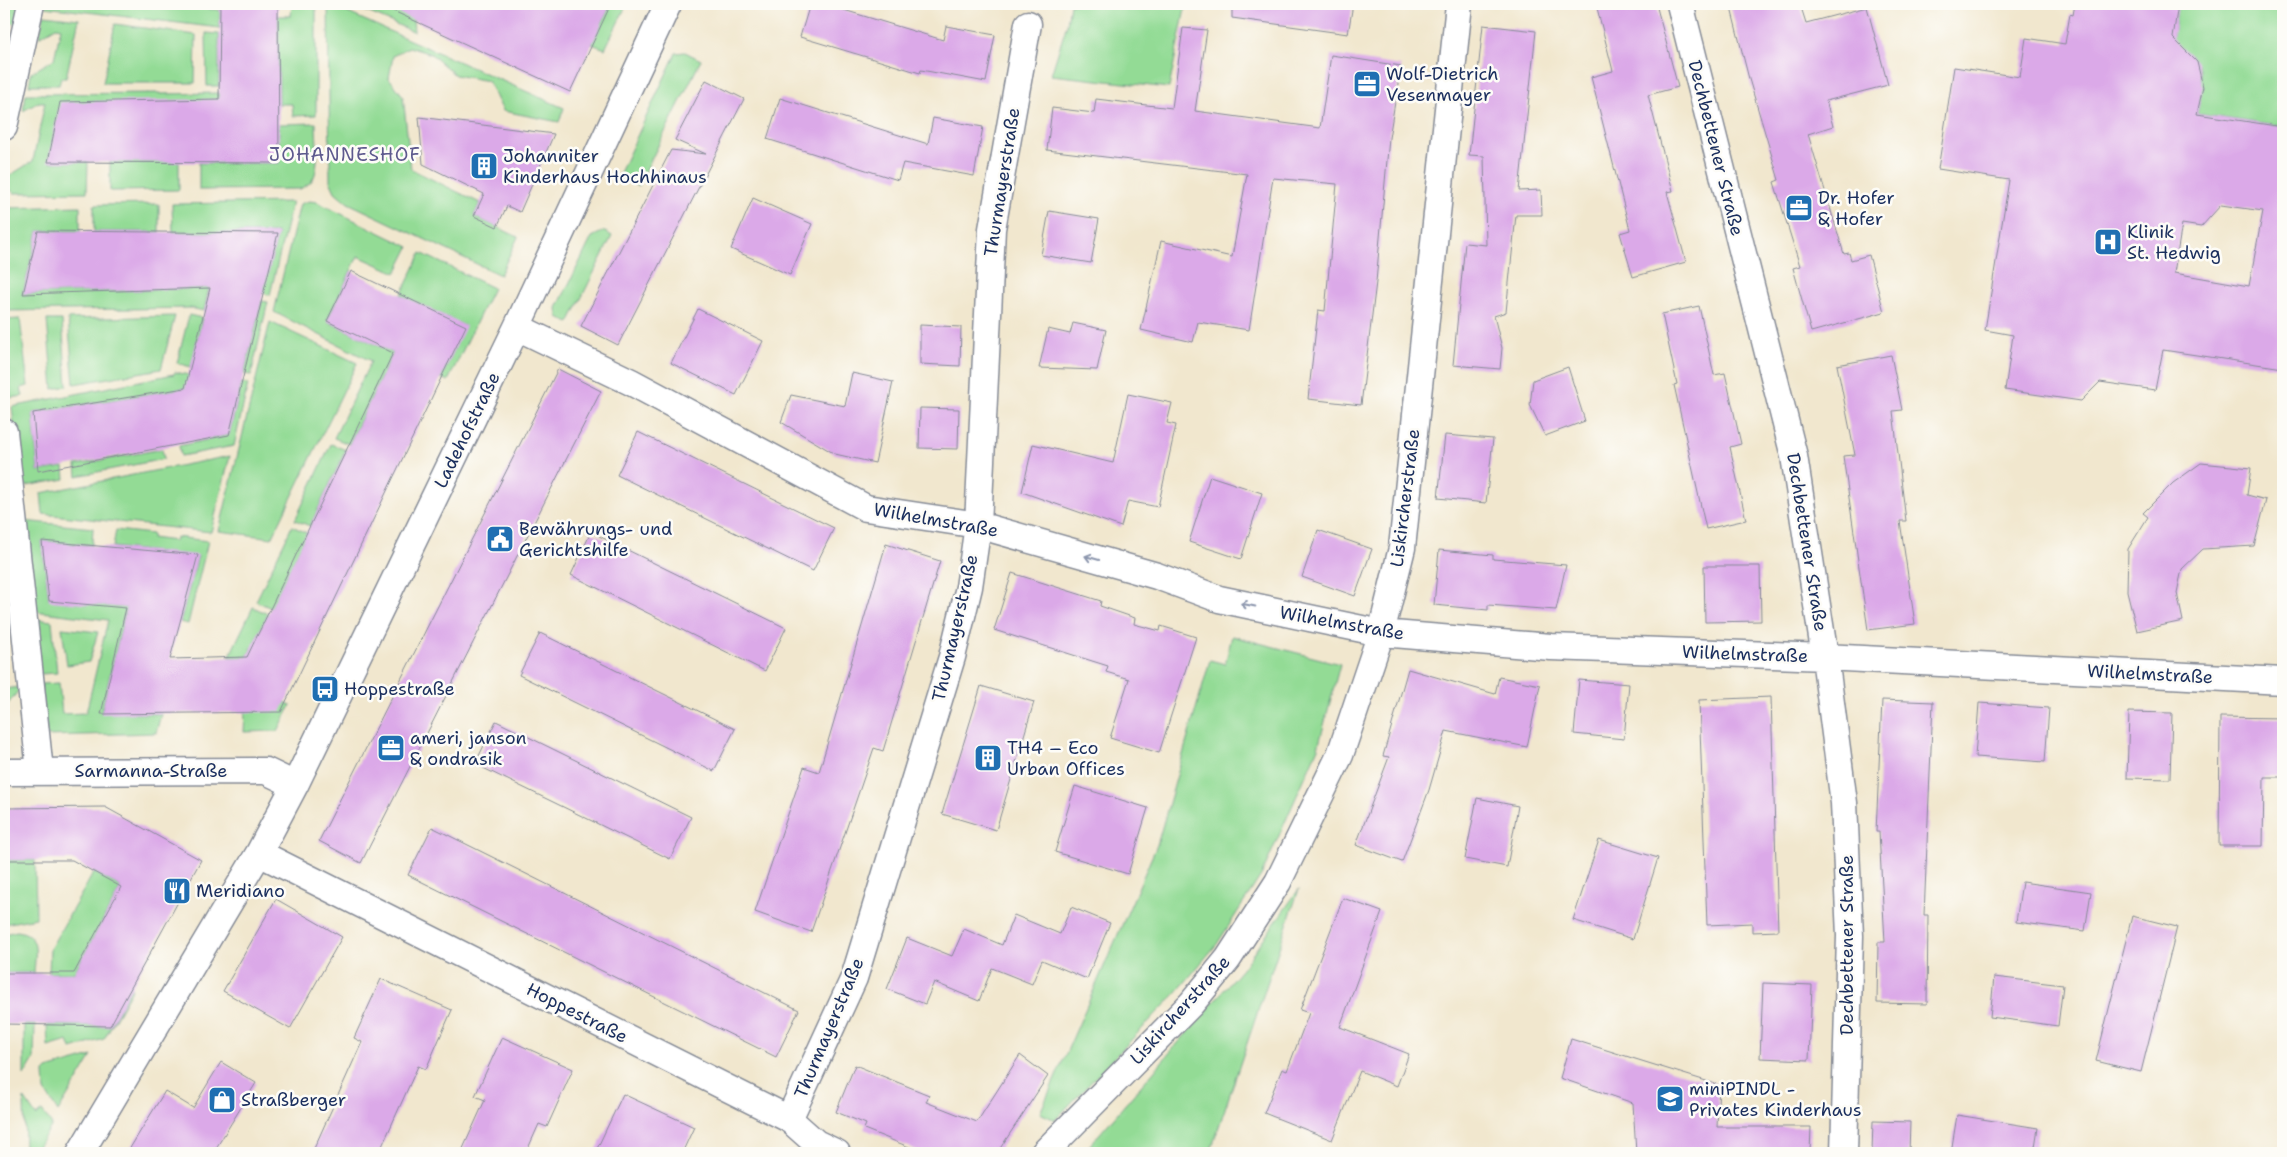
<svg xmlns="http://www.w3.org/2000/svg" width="2287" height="1157" font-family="'Shantell Sans',sans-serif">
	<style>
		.green { fill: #93db95; stroke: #57857a }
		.building { fill: #dba9e8; fill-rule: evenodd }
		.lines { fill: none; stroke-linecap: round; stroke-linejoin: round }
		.minor-casing { stroke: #868b96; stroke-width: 29 }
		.minor { stroke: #fff; stroke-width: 26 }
		.oneway { stroke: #8d97ae }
		.labels { text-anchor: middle; stroke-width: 5; stroke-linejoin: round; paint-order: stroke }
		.poi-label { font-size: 18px; fill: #1b2f5e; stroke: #fdfcf7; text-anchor: start }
		.street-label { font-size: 18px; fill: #1b2f5e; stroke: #fdfcf7 }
		.neighbourhood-label { font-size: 19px; letter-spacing: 1px; fill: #5e5a8e; stroke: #fdfcf7 }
	</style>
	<rect width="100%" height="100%" fill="#fdfcf7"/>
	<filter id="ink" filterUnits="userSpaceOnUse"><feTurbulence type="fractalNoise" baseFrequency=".02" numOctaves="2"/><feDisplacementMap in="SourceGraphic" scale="10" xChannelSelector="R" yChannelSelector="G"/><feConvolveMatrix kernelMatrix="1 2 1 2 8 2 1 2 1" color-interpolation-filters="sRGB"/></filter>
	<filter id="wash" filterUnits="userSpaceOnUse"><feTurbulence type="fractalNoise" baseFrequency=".0096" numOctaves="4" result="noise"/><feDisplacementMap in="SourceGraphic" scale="20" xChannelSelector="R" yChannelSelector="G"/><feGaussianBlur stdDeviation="1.12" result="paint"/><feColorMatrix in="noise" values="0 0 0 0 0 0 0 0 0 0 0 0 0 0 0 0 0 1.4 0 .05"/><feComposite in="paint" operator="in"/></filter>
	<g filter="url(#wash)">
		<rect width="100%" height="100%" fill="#f1e7ce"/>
		<path class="green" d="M 4,4 L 21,4 L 16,24 L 4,21 L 6,6 Z
			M 46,4 L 166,4 L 220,10 L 220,28 L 45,7 Z
			M 292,4 L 316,4 L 316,115 L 293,116 L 292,104 L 279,104 L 278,16 L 291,16 Z
			M 328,4 L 564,108 L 559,122 L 503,111 L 488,81 L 455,75 L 431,54 L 409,47 L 393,56 L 389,78 L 403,96 L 411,169 L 480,203 L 474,216 L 518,237 L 500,275 L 348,203 L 335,192 L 330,181 Z
			M 349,4 L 412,4 L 414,32 Z
			M 611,4 L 627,4 L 605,49 L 592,44 Z
			M 1070,4 L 1186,4 L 1169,88 L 1051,75 L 1067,24 Z
			M 2178,4 L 2283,4 L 2283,127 L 2197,114 C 2203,86 2208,53 2171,48 Z
			M 44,15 L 79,19 L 66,78 L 61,78 L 59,85 L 29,85 L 31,73 L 54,59 L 61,28 L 56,27 L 39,37 Z
			M 115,24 L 196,35 L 195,83 L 103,83 Z
			M 206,33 L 219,34 L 219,86 L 207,86 Z
			M 685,52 L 701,60 L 638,186 L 618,177 L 676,53 Z
			M 160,93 L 160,94 L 219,93 L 219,99 L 49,162 L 88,162 L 87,192 L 14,193 L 7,187 L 9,176 L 33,161 L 45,102 L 39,102 L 23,111 L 26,94 Z
			M 316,123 C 316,138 320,167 313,179 C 310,184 305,186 300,189 L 199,190 L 199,163 L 279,163 L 279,124 Z
			M 110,162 L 179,162 L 179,190 L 110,191 Z
			M 309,201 L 317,202 L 409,247 L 396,273 L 358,256 L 327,321 L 393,353 L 349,444 L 334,438 L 371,361 L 274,312 L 300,204 Z
			M 292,202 L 270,295 L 263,293 L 278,233 L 173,232 L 172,204 Z
			M 159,204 L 159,232 L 94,232 L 94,205 Z
			M 80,206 L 80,231 L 38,231 L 23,294 L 209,288 L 204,311 L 190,308 L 4,311 L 4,208 Z
			M 604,231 L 612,236 L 569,323 L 558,317 L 557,308 L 592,237 Z
			M 421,253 L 493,288 L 448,381 L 441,378 L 465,326 L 401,295 Z
			M 262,301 L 268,302 L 251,375 L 244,374 Z
			M 189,315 L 202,318 L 191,367 L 177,363 Z
			M 175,316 L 161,369 L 74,384 L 68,319 Z
			M 20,319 L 28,386 L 21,388 L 23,396 L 11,398 L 4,320 Z
			M 47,320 L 62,320 L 67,386 L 53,389 Z
			M 270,322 L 357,363 L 272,538 L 219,531 Z
			M 175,372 L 189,375 L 186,388 L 33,413 L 38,471 L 64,467 L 65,479 L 21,487 L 12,407 L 174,374 Z
			M 242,383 L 248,384 L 234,446 L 181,456 L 179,446 L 229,435 Z
			M 331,444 L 346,450 L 310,526 L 295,520 Z
			M 162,449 L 164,459 L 77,476 L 76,465 Z
			M 230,456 L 211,532 L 43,514 L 41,493 Z
			M 24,521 L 93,528 L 92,545 L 42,541 L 49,600 L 126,608 L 101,713 L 161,714 L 156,733 L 47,736 L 41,684 L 59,683 L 62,714 L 86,713 L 108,620 L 34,611 Z
			M 292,526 L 307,533 L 271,608 L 256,601 Z
			M 116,530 L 152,534 L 152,538 L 175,541 L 176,537 L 208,541 L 188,624 L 180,622 L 198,556 L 113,547 Z
			M 253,607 L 268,614 L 247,657 L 229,657 Z
			M 35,619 L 52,621 L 57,673 L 40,674 Z
			M 62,628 L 98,632 L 89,662 L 67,665 Z
			M 1232,636 L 1340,664 L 1318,748 L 1262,874 L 1217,944 L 1176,993 L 1055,1120 L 1040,1113 L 1157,845 L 1210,660 L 1225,664 Z
			M 19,687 L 19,690 L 4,709 L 5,689 Z
			M 285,702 L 291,705 L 278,731 L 244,732 L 245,712 Z
			M 4,860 L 35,860 L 36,918 L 4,924 Z
			M 94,872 L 121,887 L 74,973 L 49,973 L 50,949 Z
			M 1299,889 L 1210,1153 L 1083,1153 L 1242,969 Z
			M 17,931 C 41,934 35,955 34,973 L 4,973 L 4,934 Z
			M 130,988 L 132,989 L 104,1039 L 71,1049 L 68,1041 L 48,1047 L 47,1025 L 110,1026 Z
			M 24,1025 L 35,1025 L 34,1059 L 24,1076 Z
			M 92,1056 L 58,1112 L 45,1091 L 44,1072 L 47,1069 Z
			M 24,1098 L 36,1116 L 42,1111 L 52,1125 L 34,1153 L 25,1153 Z"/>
		<g id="blocks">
			<path class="building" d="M 220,4 L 278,4 L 279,163 L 48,162 L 60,102 L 219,99 Z
				M 378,4 L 611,4 L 570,92 Z
				M 810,4 L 824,4 L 943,40 L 946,26 L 995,35 L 986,82 L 921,70 L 920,73 L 800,37 Z
				M 1232,4 L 1353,4 L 1348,34 L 1232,18 Z
				M 1596,4 L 1656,4 L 1678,87 L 1648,95 L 1673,191 L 1667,192 L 1686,262 L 1633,277 L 1620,233 L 1630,230 L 1591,77 L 1613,71 Z
				M 1730,4 L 1800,4 L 1806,23 L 1867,7 L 1888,85 L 1826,101 L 1833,126 L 1808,134 L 1844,254 L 1849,253 L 1851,260 L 1869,255 L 1884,312 L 1811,332 L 1793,268 L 1800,266 L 1774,182 L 1779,180 L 1749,79 Z
				M 2075,4 L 2178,4 L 2173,38 L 2197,62 L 2203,87 L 2197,114 L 2283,127 L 2283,368 L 2163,350 L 2155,390 L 2100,382 L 2081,401 L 2005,390 L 2013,335 L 1985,330 L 2009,180 L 1938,169 L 1954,67 L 2020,77 L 2026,38 L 2065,44 L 2070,14 L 2073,15 ZM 2221,205 L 2263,211 L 2249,286 L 2174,273 L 2182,224 L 2201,227 Z
				M 1483,25 L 1536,31 L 1519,191 L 1541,190 L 1542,215 L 1516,215 L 1506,312 L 1494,316 L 1502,348 L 1500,369 L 1453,365 L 1465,243 L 1486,245 L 1484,156 L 1469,155 Z
				M 1183,28 L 1207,30 L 1195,111 L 1320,128 L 1331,55 L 1401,66 L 1389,138 L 1376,282 L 1361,405 L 1308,399 L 1318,310 L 1325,311 L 1337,184 L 1273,178 L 1249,330 L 1198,322 L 1193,342 L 1141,330 L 1161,241 L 1232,257 L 1247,174 L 1047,150 L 1052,108 L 1094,113 L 1096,99 L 1172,108 Z
				M 706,80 L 744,99 L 618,345 L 581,326 L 671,150 L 706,154 L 675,140 Z
				M 780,98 L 928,144 L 933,118 L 983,127 L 974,176 L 903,163 L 898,180 L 767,139 Z
				M 419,117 L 554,134 L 520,212 L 507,206 L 497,227 L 474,216 L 484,194 L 423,164 Z
				M 753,198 L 812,224 L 790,275 L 731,249 Z
				M 1049,211 L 1099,219 L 1091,263 L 1041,255 Z
				M 38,231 L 278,233 L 229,435 L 38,471 L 33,413 L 185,388 L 210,288 L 23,294 Z
				M 351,271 L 466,326 L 281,712 L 101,714 L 126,608 L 49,601 L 42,541 L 198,555 L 170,659 L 247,657 L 393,353 L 327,321 Z
				M 1699,306 L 1714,375 L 1725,373 L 1741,444 L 1730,447 L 1746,520 L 1706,529 L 1674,385 L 1677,384 L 1662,314 Z
				M 698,309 L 763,341 L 736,395 L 671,363 Z
				M 1073,323 L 1106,330 L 1097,370 L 1039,368 L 1048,329 L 1070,334 Z
				M 920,325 L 961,327 L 960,366 L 920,364 Z
				M 1891,355 L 1902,410 L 1893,411 L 1906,521 L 1900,521 L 1915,624 L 1868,630 L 1843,456 L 1855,455 L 1837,365 Z
				M 1568,367 L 1585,421 L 1545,436 L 1530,405 L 1533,380 Z
				M 558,369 L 601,391 L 361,863 L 319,841 Z
				M 852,373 L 893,382 L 875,463 L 835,454 L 781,422 L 791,395 L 845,406 Z
				M 1128,394 L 1172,403 L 1167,423 L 1176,425 L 1158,507 L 1128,501 L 1121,527 L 1022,492 L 1033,444 L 1113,463 Z
				M 920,408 L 959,409 L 958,449 L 919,448 Z
				M 638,432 L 834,528 L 813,571 L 617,475 Z
				M 1445,435 L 1493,439 L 1486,503 L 1438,498 Z
				M 2201,463 L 2251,468 L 2247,495 L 2266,500 L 2254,546 L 2203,549 L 2182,569 L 2177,593 L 2183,621 L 2137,631 L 2127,591 L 2128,549 L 2148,517 L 2143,513 L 2173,483 Z
				M 1210,476 L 1262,493 L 1241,559 L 1189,542 Z
				M 1318,530 L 1372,549 L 1355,596 L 1302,577 Z
				M 591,532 L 786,628 L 765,671 L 571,575 Z
				M 886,544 L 940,561 L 883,751 L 874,748 L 811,932 L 755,912 L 804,767 L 819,772 Z
				M 1439,550 L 1493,555 L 1493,559 L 1566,565 L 1556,610 L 1488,605 L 1488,610 L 1434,605 Z
				M 1704,566 L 1760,566 L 1761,621 L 1705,622 Z
				M 1012,573 L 1101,601 L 1100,606 L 1135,618 L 1134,624 L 1160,631 L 1161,626 L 1196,637 L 1159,753 L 1110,738 L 1129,679 L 1106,672 L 1108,666 L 994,630 Z
				M 540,633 L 735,729 L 714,771 L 519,675 Z
				M 1408,669 L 1495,694 L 1499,677 L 1540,685 L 1527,747 L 1446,731 L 1429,790 L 1402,862 L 1356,845 L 1389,757 L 1383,756 Z
				M 1579,680 L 1629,684 L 1624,739 L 1574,734 Z
				M 981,686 L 1034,702 L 996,830 L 942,814 Z
				M 1771,697 L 1778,931 L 1752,932 L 1752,923 L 1707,925 L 1699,700 Z
				M 1882,700 L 1933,702 L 1924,915 L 1928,915 L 1927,1004 L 1877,1003 L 1878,942 L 1885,942 L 1879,832 L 1876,832 Z
				M 1979,703 L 2049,708 L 2045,762 L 1975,757 Z
				M 2129,712 L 2172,713 L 2170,779 L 2127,778 Z
				M 2220,717 L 2283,718 L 2283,777 L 2264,777 L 2263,846 L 2219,846 Z
				M 496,721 L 691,817 L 670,859 L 475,764 Z
				M 1075,786 L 1148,808 L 1128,874 L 1055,852 Z
				M 1477,798 L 1518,806 L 1507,867 L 1465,859 Z
				M 105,807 L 201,860 L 110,1026 L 4,1024 L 4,973 L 74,973 L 121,887 L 72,860 L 4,860 L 4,808 Z
				M 432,827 L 799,1010 L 776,1057 L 408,875 Z
				M 1599,840 L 1658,858 L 1633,939 L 1573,920 Z
				M 2022,882 L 2091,892 L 2085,931 L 2016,922 Z
				M 1343,898 L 1382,912 L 1340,1027 L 1409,1054 L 1397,1086 L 1360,1071 L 1332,1140 L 1264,1113 L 1282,1069 L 1287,1071 L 1309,1013 L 1300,1010 Z
				M 276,899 L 342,937 L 290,1029 L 223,991 Z
				M 1071,907 L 1110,923 L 1087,979 L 1042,960 L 1032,984 L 992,968 L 979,1001 L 934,982 L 925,1004 L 887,989 L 907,938 L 952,956 L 964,929 L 1002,945 L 1014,915 L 1060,934 Z
				M 2132,916 L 2177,927 L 2141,1072 L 2096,1061 Z
				M 1994,977 L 2063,985 L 2058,1026 L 1990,1017 Z
				M 381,979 L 452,1010 L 426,1069 L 418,1066 L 379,1153 L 312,1153 L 362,1042 L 354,1038 Z
				M 1763,983 L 1812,985 L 1809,1060 L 1760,1058 Z
				M 502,1037 L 573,1069 L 547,1127 L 539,1124 L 526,1153 L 461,1153 L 485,1100 L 475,1096 Z
				M 1571,1039 L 1719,1085 L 1717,1127 L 1811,1127 L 1810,1153 L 1636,1153 L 1633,1103 L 1560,1078 Z
				M 1020,1055 L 1048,1076 L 997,1153 L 924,1153 L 864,1129 L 866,1124 L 836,1112 L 855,1065 L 929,1095 L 926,1102 L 977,1122 Z
				M 221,1062 L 256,1083 L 213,1153 L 127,1153 L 165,1091 L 193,1108 Z
				M 623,1094 L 694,1127 L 682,1153 L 595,1153 Z
				M 1957,1115 L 2038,1128 L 2034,1153 L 1951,1153 Z
				M 1873,1121 L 1910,1122 L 1909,1153 L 1872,1153 Z"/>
		</g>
	</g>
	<g filter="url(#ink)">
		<use href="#blocks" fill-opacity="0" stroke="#868b96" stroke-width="1"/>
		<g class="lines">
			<defs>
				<path id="minor" d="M 1680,4 L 1794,456 L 1825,657 L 1844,803 L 1850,936 L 1844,1153
					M 4,127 L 31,4
					M 517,327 L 631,382 L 866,508 L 978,525 L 1157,576 L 1219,599 L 1381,633 L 1551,647 L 1825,657 L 2283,681
					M 4,432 L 40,771
					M 4,772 L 266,771 L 295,785
					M 259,853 L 789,1119 L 816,1143 L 837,1153
					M 789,1119 L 854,978 L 952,657 L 969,587 L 978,525 L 992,229 L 1028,24
					M 80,1153 L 259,853 L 295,785 L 517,327 L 668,4
					M 1044,1153 L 1191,1004 L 1228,959 L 1278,882 L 1340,755 L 1381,633 L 1402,548 L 1459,4"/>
			</defs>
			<use href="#minor" class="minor-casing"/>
			<use href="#minor" class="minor"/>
		</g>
		<defs><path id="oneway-shaft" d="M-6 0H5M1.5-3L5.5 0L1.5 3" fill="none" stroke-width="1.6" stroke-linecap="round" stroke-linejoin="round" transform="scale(1.25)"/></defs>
		<g class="oneway">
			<use href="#oneway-shaft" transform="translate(1092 558) rotate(-164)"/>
			<use href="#oneway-shaft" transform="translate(1248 605) rotate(-168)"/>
		</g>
	</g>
	<defs>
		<symbol id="office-square" viewBox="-11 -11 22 22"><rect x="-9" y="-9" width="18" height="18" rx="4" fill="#1f6fb2" stroke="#fdfcf7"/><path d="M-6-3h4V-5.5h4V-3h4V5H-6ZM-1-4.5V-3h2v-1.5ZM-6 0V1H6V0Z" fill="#fff"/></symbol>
		<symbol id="building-square" viewBox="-11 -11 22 22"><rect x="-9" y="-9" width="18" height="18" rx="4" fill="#1f6fb2" stroke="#fdfcf7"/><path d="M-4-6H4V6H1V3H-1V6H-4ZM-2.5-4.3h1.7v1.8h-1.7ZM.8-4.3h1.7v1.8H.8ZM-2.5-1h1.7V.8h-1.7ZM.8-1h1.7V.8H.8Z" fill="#fff"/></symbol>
		<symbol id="hospital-square" viewBox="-11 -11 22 22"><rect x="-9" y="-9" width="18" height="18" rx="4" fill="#1f6fb2" stroke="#fdfcf7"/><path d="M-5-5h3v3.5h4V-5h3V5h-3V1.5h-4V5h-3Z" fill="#fff"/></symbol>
		<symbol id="civic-square" viewBox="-11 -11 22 22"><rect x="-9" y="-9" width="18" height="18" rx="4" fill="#1f6fb2" stroke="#fdfcf7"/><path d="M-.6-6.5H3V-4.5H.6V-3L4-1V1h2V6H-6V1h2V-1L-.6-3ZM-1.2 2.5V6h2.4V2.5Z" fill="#fff"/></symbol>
		<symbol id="bus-square" viewBox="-11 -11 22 22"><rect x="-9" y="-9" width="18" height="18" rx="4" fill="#1f6fb2" stroke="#fdfcf7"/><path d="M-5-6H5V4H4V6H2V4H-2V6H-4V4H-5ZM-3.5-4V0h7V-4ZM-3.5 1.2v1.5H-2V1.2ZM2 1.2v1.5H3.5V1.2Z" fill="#fff"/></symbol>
		<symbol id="restaurant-square" viewBox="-11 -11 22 22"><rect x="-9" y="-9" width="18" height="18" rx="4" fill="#1f6fb2" stroke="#fdfcf7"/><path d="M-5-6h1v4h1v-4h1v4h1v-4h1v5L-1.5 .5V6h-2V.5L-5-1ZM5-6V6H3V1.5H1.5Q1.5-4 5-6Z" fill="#fff"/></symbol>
		<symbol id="school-square" viewBox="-11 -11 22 22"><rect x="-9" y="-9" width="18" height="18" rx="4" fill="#1f6fb2" stroke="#fdfcf7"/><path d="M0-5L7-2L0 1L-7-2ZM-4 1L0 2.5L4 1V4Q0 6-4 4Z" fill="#fff"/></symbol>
		<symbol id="shop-square" viewBox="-11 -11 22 22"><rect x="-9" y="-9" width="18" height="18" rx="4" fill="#1f6fb2" stroke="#fdfcf7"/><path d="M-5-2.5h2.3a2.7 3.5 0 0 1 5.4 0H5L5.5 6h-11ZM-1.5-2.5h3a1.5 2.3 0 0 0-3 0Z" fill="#fff"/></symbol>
	</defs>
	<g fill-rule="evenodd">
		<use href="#office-square" x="1351" y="68" width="32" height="32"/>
		<use href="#building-square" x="468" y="150" width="32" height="32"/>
		<use href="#office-square" x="1783" y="192" width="32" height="32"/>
		<use href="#hospital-square" x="2092" y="226" width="32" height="32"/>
		<use href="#civic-square" x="484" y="523" width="32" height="32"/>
		<use href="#bus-square" x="309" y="673" width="32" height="32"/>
		<use href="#office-square" x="375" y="732" width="32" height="32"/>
		<use href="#building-square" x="972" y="742" width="32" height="32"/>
		<use href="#restaurant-square" x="161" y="875" width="32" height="32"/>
		<use href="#school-square" x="1654" y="1083" width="32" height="32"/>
		<use href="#shop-square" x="206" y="1084" width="32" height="32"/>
	</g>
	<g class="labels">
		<g class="poi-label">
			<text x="1386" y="80">Wolf-Dietrich<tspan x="1386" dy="21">Vesenmayer</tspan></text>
			<text x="503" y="162">Johanniter<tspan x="503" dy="21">Kinderhaus Hochhinaus</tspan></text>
			<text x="1818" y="204">Dr. Hofer<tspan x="1818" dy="21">&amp; Hofer</tspan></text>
			<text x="2127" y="238">Klinik<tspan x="2127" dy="21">St. Hedwig</tspan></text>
			<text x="519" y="535">Bewährungs- und<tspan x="519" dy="21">Gerichtshilfe</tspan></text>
			<text x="344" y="695">Hoppestraße</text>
			<text x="410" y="744">ameri, janson<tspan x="410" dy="21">&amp; ondrasik</tspan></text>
			<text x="1007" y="754">TH4 – Eco<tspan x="1007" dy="21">Urban Offices</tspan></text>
			<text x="196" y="897">Meridiano</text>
			<text x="1689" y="1095">miniPINDL -<tspan x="1689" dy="21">Privates Kinderhaus</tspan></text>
			<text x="241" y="1106">Straßberger</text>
		</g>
		<g class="street-label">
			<text transform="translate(1716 148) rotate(76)" y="6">Dechbettener Straße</text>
			<text transform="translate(1002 182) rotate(-81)" y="6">Thurmayerstraße</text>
			<text transform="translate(467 430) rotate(-64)" y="6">Ladehofstraße</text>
			<text transform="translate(1405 498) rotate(-83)" y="6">Liskircherstraße</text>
			<text transform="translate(936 520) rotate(10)" y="6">Wilhelmstraße</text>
			<text transform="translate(1807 542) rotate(81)" y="6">Dechbettener Straße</text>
			<text transform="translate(1342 623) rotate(10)" y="6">Wilhelmstraße</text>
			<text transform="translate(955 628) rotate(-77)" y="6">Thurmayerstraße</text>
			<text transform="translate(1745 654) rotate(2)" y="6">Wilhelmstraße</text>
			<text transform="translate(2150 674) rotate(3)" y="6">Wilhelmstraße</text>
			<text x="151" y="777">Sarmanna-Straße</text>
			<text transform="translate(1847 945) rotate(-90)" y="6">Dechbettener Straße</text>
			<text transform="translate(1180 1010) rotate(-48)" y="6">Liskircherstraße</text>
			<text transform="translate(577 1013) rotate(27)" y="6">Hoppestraße</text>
			<text transform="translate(829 1028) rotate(-67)" y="6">Thurmayerstraße</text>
		</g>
		<g class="neighbourhood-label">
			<text x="345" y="161">JOHANNESHOF</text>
		</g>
	</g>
	<rect width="2287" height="1157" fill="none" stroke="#fdfcf7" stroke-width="20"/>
</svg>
